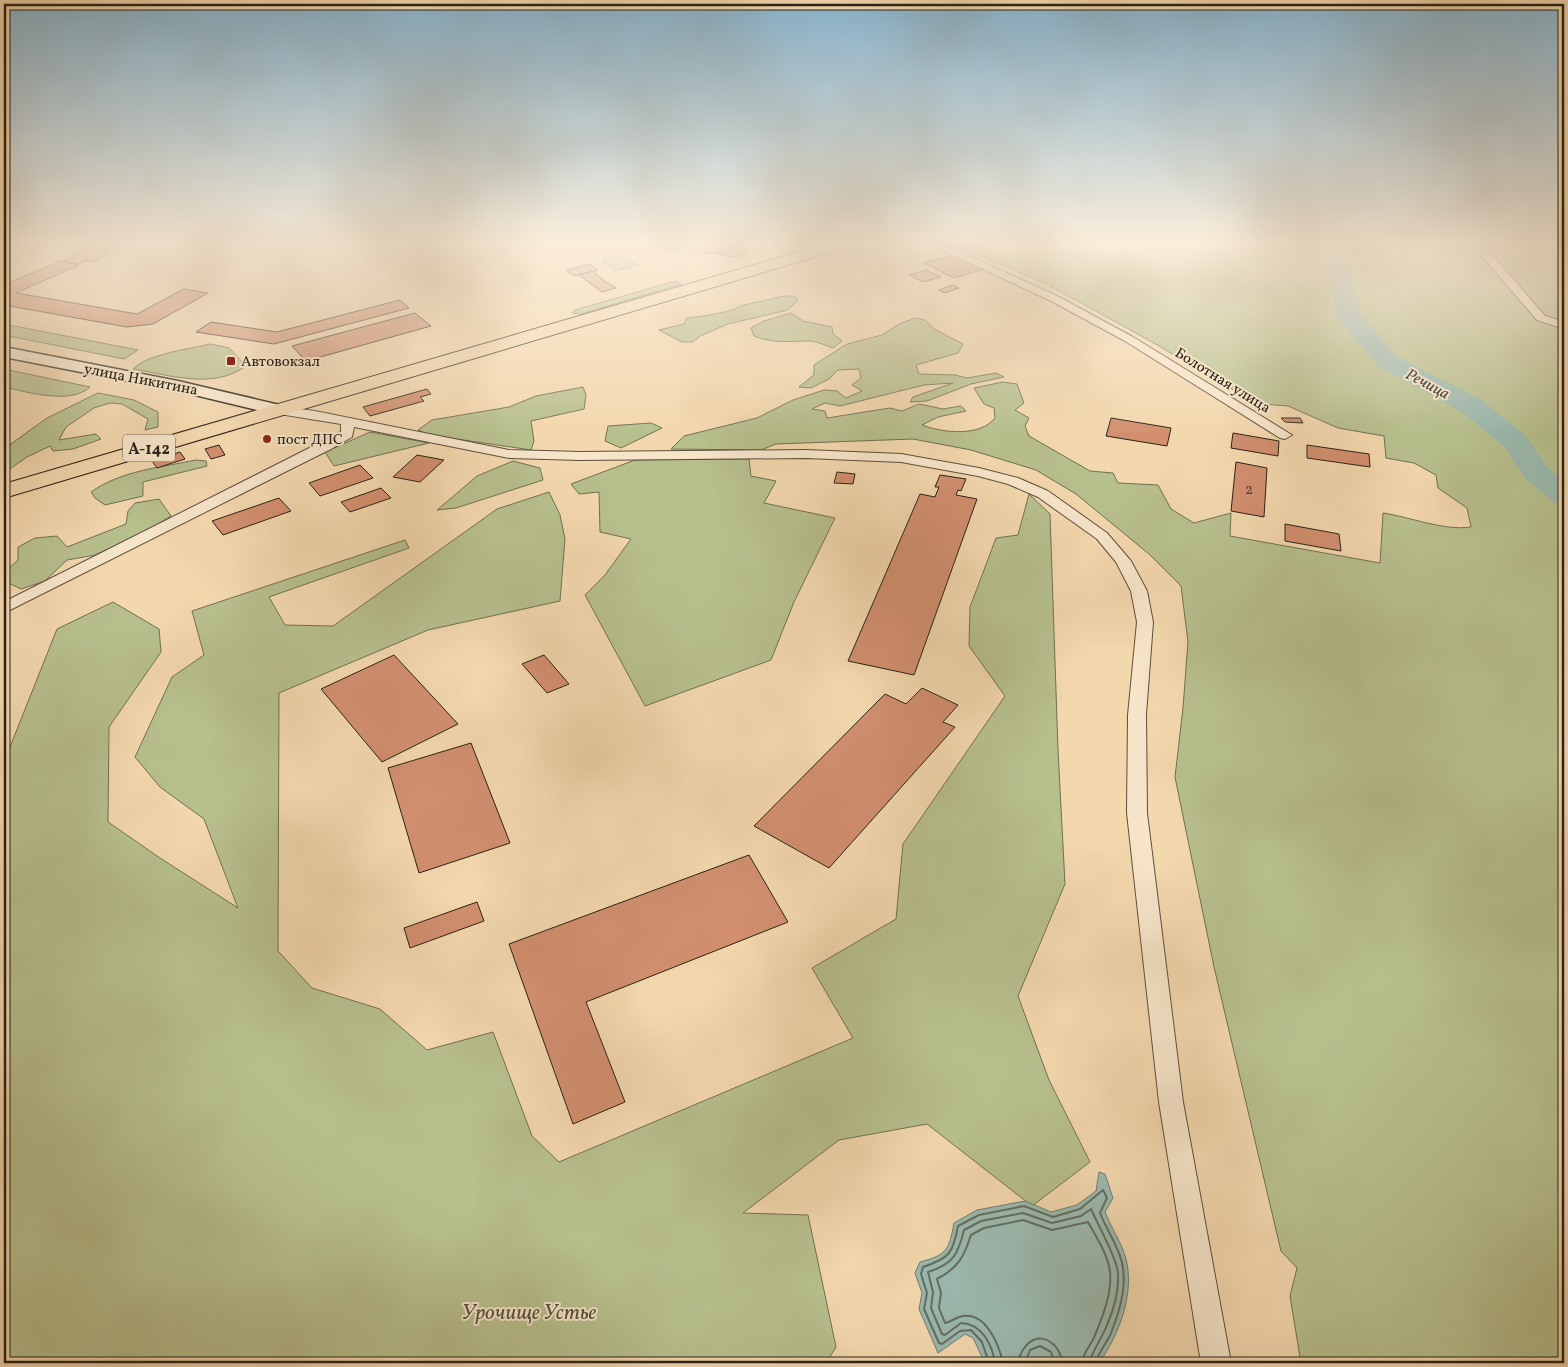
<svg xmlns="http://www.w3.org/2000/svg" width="1568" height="1367" font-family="Vollkorn,serif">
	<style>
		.green { fill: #b7bf8d; stroke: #707052 }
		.water { fill: #9bb9ae; stroke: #6d7d72 }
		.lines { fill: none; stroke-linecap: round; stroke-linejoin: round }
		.shore { stroke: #626e63; stroke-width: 2 }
		.river { fill: #9bb9ae; fill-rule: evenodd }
		.building { fill: #d28f6f; stroke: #292218 }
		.minor-casing { stroke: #5c4f3d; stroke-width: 2 }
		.secondary-casing { stroke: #292218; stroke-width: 3 }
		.trunk-casing { stroke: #292218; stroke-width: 2 }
		.minor { fill: #f7e5ca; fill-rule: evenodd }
		.secondary { fill: #f7e5ca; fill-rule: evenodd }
		.trunk { fill: #f3d7ad; fill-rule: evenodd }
		.poi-dot { fill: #8f2418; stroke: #f7e5ca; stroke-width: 2 }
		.labels { text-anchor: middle; stroke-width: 4; stroke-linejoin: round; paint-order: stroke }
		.far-poi-label { font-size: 15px; fill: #292218; stroke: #f7e5ca; text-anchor: start }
		.far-street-label { font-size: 15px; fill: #292218; stroke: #f7e5ca }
		.number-label { font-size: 15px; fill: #533d2e }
		.far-water-label { font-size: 16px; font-style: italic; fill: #4b4f45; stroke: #f7e5ca }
		.shield { fill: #f7e5ca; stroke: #675c4d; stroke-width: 1 }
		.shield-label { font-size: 16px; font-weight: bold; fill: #292218 }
		.near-park-label { font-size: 21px; font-style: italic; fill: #54513b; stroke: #f7e5ca }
	</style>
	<rect width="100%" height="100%" fill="#f3d7ad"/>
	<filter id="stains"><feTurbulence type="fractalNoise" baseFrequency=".004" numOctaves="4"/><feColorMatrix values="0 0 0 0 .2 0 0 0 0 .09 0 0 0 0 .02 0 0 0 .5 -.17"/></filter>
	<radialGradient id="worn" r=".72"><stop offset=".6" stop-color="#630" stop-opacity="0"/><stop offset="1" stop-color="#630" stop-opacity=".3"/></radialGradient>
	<path class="green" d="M 949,243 L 1564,243 L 1564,1363 L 1301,1363 L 1290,1296 L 1297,1268 L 1281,1251 L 1214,967 L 1175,777 L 1183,708 L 1188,642 L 1181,586 L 1149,554 L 1076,494 L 1036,470 L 971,450 L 913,439 L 776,444 L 761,450 L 671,449 L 684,436 L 757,418 L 793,400 L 824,390 L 837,391 L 846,398 L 862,391 L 852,385 L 861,378 L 859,369 L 838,370 L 829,379 L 811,388 L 799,387 L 814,375 L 814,365 L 847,344 L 882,335 L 901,323 L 916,318 L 925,320 L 934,329 L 963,344 L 958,353 L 916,365 L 919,374 L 955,375 L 967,378 L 996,373 L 1004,377 L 971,384 L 927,401 L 910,402 L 913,397 L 953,383 L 924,385 L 840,406 L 825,403 L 812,409 L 825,411 L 827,418 L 890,408 L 902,411 L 919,404 L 943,409 L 961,406 L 966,411 L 938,417 L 922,425 C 943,433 980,437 995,418 L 994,408 L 984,404 L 974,388 L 1003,382 L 1017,384 L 1024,403 L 1015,410 L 1029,418 L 1025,426 L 1029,436 L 1090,471 L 1113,473 L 1118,483 L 1158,485 L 1171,509 L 1194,523 L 1231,513 L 1230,536 L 1380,563 L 1383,513 C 1410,517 1444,531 1471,527 L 1467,508 L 1438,488 L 1436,475 L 1414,463 L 1386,458 L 1384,436 L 1338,428 L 1288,406 L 1261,404 L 1220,383 L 1154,343 L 1076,300 L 1040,281 Z
		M 618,256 L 639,265 L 616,271 L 603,262 L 603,259 Z
		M 672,282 L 678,282 L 681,284 L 581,314 L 572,313 L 575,310 Z
		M 784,296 L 794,296 L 798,300 L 788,310 L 728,324 L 700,336 L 693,342 L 682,342 L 659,330 L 684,324 L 687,318 C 698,317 734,312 740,306 Z
		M 791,313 L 803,321 L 832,327 L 833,334 L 842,341 L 833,348 C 826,346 817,341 810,341 C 788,341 775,344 754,336 L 751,328 L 764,321 Z
		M 4,324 L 138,350 L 124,359 L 4,335 Z
		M 210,344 L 229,348 L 246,366 C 213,390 170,375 133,369 C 147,354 190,349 210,344 Z
		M 4,369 L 90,387 C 71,405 27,392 4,387 Z
		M 583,387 L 586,395 L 584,409 L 531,421 L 534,441 L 531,450 L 430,435 L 418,430 L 432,420 L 509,407 L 536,396 Z
		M 98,393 L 134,400 L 158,412 L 158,427 L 145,430 L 148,419 L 122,404 L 110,403 L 94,408 L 66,427 L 59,440 L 96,434 L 101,439 L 73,449 L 53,451 L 50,446 L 27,457 L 4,473 L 4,449 L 47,418 Z
		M 651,423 L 662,428 L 621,448 L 605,441 L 608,426 Z
		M 370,432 L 429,443 L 334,466 L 325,452 Z
		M 749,459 L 751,476 L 776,481 L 764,503 L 835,518 L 794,602 L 771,660 L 645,706 L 585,595 L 605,575 L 631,539 L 600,532 L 599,492 L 579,494 L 571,484 L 635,460 Z
		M 196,460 L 206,461 L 207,466 L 143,482 L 143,496 L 105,505 L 95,498 L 91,492 C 120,471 162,467 196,460 Z
		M 513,461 L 540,468 L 543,480 L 456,508 L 437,510 L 477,476 Z
		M 549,492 L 560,515 L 565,539 L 560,601 L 428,630 L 279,693 L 278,951 L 312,988 L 380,1009 L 427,1050 L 493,1032 L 532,1136 L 559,1162 L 853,1038 L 812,968 L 896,919 L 903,844 L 1005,696 L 969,646 L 970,607 L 996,538 L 1018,535 L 1029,494 L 1050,514 L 1058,750 L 1065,884 L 1018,996 L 1049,1080 L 1090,1162 L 1032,1206 L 927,1124 L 839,1140 L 743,1213 L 808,1215 L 836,1347 L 826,1363 L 4,1363 L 4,762 L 57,629 L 113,602 L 159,629 L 161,652 L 109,727 L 108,822 L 160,858 L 238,908 L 204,819 L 160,787 L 135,757 L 172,677 L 204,655 L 192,611 L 405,540 L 409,548 L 269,597 L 285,625 L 333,626 L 497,509 Z
		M 159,499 L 171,516 L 140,535 L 95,555 L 67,560 L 45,581 L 21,589 L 4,581 L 4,573 L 18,560 L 18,547 L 35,538 L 57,536 L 67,547 L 126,524 L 128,511 L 135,503 Z"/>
	<path class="water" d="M 1099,1172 L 1105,1174 L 1113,1198 L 1105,1212 C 1110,1225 1118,1237 1123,1250 C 1138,1286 1120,1334 1099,1363 L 1045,1363 L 1040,1356 L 1036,1363 L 985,1363 L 973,1338 L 965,1334 L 938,1353 L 919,1309 L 922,1293 L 915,1273 L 920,1262 C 947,1255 949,1250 954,1223 L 977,1210 L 1025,1201 L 1051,1212 L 1077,1205 L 1096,1191 Z"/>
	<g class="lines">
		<path class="shore" d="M 989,1363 L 982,1342 L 971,1330 L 960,1331 L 942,1344 L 939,1343 L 924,1309 L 927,1293 L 921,1274 L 923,1267 C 950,1258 953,1253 958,1226 L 979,1215 L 1024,1206 L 1053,1217 L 1080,1209 L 1103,1190 L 1107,1198 L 1100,1213 C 1105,1226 1113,1238 1118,1251 C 1130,1277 1121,1308 1111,1333 C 1108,1341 1096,1356 1096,1363
			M 995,1363 C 992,1344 982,1324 961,1323 L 945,1335 L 942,1334 L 931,1308 L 933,1292 L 928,1272 C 953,1264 958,1255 964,1230 L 981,1221 L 1023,1213 L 1052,1223 L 1081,1216 L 1091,1209 C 1098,1225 1117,1258 1118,1273 C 1119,1290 1114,1309 1107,1325 C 1102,1338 1093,1350 1089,1363
			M 1003,1363 C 999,1345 986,1312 963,1316 C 956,1317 951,1322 945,1323 L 939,1308 L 941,1293 L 937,1279 C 958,1268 964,1257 971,1235 L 984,1228 L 1023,1220 L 1052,1230 L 1088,1222 C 1096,1237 1108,1254 1110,1272 C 1112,1293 1103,1316 1095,1335 C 1091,1346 1083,1352 1082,1363
			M 1018,1363 C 1025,1330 1056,1331 1063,1363
			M 1025,1363 L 1030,1350 L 1040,1346 L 1051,1352 L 1055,1363"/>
		<path class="river" d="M 1326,243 L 1347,243 L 1360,315 L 1396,356 L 1482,400 L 1526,436 L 1546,466 L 1564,481 L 1564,505 L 1553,502 L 1525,478 L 1505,447 L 1462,412 L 1378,366 L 1336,316 Z"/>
	</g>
	<path class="building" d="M 14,243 L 55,243 L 35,252 L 5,247 Z
		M 99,243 L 128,244 L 91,262 L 85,261 L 79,264 L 64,261 L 79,253 L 77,251 L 89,245 Z
		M 660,243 L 734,243 L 735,246 L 745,248 L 747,252 L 736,257 L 725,256 L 719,253 L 691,255 L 689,248 L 661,250 Z
		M 954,254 L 985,269 L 954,278 L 924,263 Z
		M 61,261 L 79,265 L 16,293 L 137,314 L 184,289 L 208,293 L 153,324 L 127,327 L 4,305 L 4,287 L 8,285 L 6,284 Z
		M 590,264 L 598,270 L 574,276 L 566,270 Z
		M 926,270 L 941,277 L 923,282 L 909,275 Z
		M 592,271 L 605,281 L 616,288 L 602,292 L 579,275 Z
		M 953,285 L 959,288 L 945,293 L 939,290 Z
		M 400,300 L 409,308 L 274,344 L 196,332 L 211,322 L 277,332 Z
		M 415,313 L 431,326 L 306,361 L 292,346 Z
		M 427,389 L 431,394 L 420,397 L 424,401 L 370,416 L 363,407 Z
		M 1111,418 L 1171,428 L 1167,446 L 1106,436 Z
		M 1281,418 L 1300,418 L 1303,423 L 1285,422 Z
		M 1233,433 L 1279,441 L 1278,456 L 1231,448 Z
		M 219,445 L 225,455 L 211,459 L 205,449 Z
		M 1307,445 L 1369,454 L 1370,467 L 1307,458 Z
		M 180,452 L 185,459 L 157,468 L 152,461 Z
		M 417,455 L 444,460 L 420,482 L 393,477 Z
		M 1236,462 L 1267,468 L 1264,517 L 1231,511 Z
		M 360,465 L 373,478 L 320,496 L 309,483 Z
		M 837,472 L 855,474 L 853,484 L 834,483 Z
		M 940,475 L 966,479 L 961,491 L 958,490 L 956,495 L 977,499 L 914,675 L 848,661 L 920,494 L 935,497 L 939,487 L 935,487 Z
		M 381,488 L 391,498 L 350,512 L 341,502 Z
		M 279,498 L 291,511 L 223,535 L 212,521 Z
		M 1285,524 L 1339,534 L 1341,551 L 1285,541 Z
		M 394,655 L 458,724 L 382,762 L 321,689 Z
		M 544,655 L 569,684 L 547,693 L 522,664 Z
		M 922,688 L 958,705 L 943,722 L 955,727 L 829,868 L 754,826 L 885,694 L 906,704 Z
		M 471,743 L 510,843 L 419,873 L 388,768 Z
		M 749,855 L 788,922 L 586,1002 L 625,1102 L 573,1124 L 509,944 Z
		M 477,902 L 484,921 L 410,948 L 404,928 Z"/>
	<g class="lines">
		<defs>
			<path id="minor" d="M 927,243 L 941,243 L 1059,297 L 1133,337 L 1292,435 L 1285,439 L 1280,438 L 1125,341 L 1051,301 Z
				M 1471,243 L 1482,243 L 1545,316 L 1564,322 L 1564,329 L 1537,320 Z
				M 278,406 L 315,411 L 509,450 L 580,452 L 806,450 L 901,454 L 979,468 L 1018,478 L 1048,491 L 1107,533 L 1131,561 L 1147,591 L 1153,622 L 1146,715 L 1147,813 L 1183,1102 L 1231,1363 L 1201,1363 L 1159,1102 L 1127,813 L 1128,715 L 1137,622 L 1131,591 L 1116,562 L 1097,539 L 1038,497 L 1008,484 L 978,476 L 901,462 L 806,458 L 580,460 L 509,458 L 354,427 L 352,437 L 331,449 L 4,613 L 4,602 L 341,432 L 341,424 L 273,413 L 272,410 L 273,407 Z"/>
			<path id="secondary" d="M 4,347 L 178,381 L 284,406 L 287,410 L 284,414 L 278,415 L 178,391 L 4,357 Z"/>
			<path id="trunk" d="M 829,243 L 855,243 L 852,246 L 4,498 L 4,484 Z"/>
		</defs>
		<use href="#minor" class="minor-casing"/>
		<use href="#secondary" class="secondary-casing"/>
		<use href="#trunk" class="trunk-casing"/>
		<use href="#minor" class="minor"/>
		<use href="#secondary" class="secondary"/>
		<use href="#trunk" class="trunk"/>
	</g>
	<linearGradient id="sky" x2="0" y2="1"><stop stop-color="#89b6d1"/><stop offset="0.56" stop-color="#faedda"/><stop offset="1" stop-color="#faedda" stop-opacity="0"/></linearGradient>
	<rect width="1568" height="435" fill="url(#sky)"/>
	<g class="poi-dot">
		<rect x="226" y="356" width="10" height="10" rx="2.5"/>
		<circle cx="267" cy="439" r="5"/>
	</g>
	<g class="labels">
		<g class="far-poi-label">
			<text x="241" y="366">Автовокзал</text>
			<text x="277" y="444">пост ДПС</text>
		</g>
		<g class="far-street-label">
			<text transform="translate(141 379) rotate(11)" y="5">улица Никитина</text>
			<text transform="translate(1223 380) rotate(32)" y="5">Болотная улица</text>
		</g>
		<g class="number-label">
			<text x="1249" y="494">2</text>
		</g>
		<g class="far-water-label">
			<text transform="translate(1428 383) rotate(28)" y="6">Речица</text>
		</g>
		<rect class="shield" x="123" y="434.5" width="52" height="27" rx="4"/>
		<g class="shield-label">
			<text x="149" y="454">А-142</text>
		</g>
		<g class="near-park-label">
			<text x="529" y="1319">Урочище Устье</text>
		</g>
	</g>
	<rect width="1568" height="1367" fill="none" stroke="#f3d7ad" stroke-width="20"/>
	<rect x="5" y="5" width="1558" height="1357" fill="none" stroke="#292218" stroke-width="2.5"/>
	<rect x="10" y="10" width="1548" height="1347" fill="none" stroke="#292218"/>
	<rect width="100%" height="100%" filter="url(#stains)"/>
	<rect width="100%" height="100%" fill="url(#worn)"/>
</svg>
